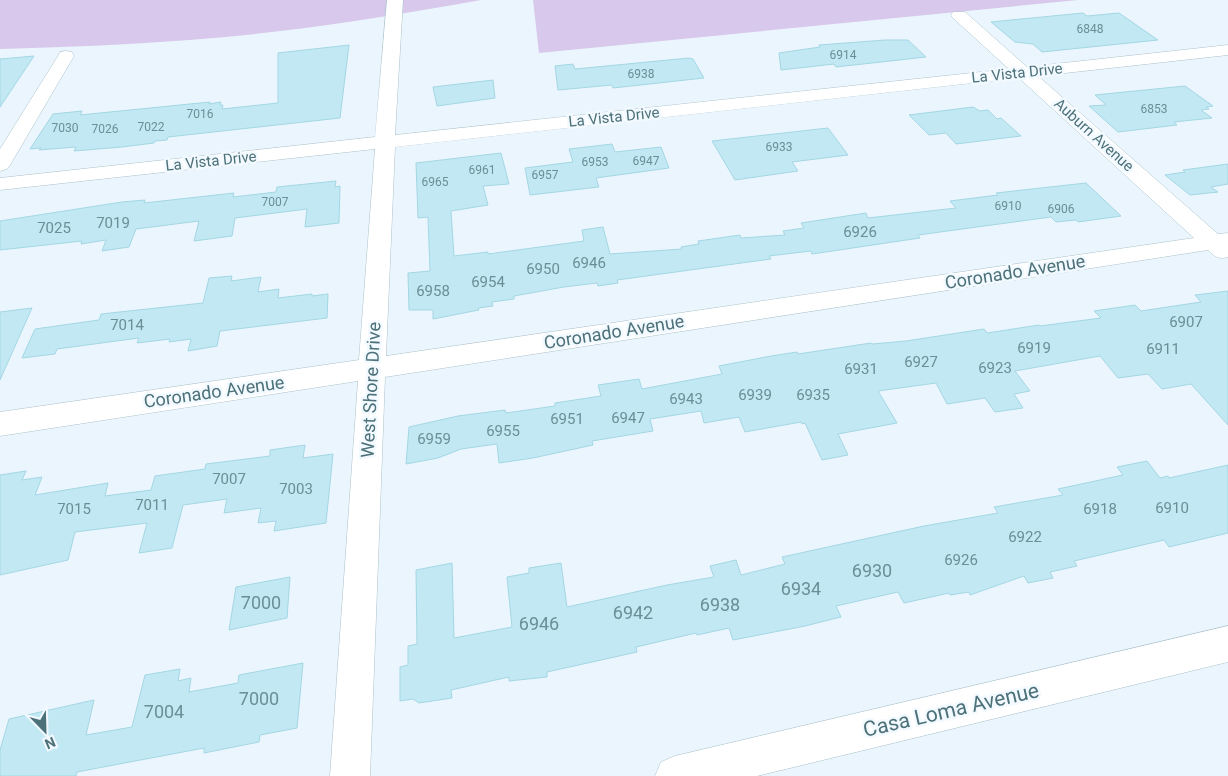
<svg xmlns="http://www.w3.org/2000/svg" width="1228" height="776" font-family="Roboto,sans-serif">
	<style>
		.green { fill: #d7c8ec }
		.building { fill: #c2e8f3; stroke: #a3d7e5 }
		.lines { fill: none; stroke-linecap: round; stroke-linejoin: round }
		.minor-casing { stroke: #aac3cc; stroke-width: 1 }
		.minor { fill: #fff; fill-rule: evenodd }
		.labels { text-anchor: middle; stroke-width: 5; stroke-linejoin: round; paint-order: stroke }
		.far-number-label { font-size: 12px; fill: #6a8f98 }
		.far-street-label { font-size: 15px; fill: #4d7179; stroke: #f2f9ff }
		.number-label { font-size: 15px; fill: #6a8f98 }
		.street-label { font-size: 18px; fill: #4d7179; stroke: #f2f9ff }
		.near-number-label { font-size: 18px; fill: #6a8f98 }
		.near-street-label { font-size: 21px; fill: #4d7179; stroke: #f2f9ff }
	</style>
	<rect width="100%" height="100%" fill="#ebf5fd"/>
	<path class="green" d="M 0,0 L 481,0 C 385,17 287,33 189,40 C 126,45 63,47 0,49 Z
		M 533,0 L 1078,0 L 539,53 Z"/>
	<path class="building" d="M 1083,13 L 1087,16 L 1119,13 L 1158,40 L 1042,52 L 1033,44 L 1015,42 L 991,22 Z
		M 885,40 L 908,40 L 926,57 L 836,67 L 834,64 L 781,70 L 779,53 L 820,47 L 819,45 Z
		M 349,45 L 340,118 L 168,137 L 167,140 L 155,141 L 154,143 L 122,147 L 74,151 L 76,147 L 39,150 L 41,148 L 30,149 L 53,114 L 82,111 L 80,115 L 210,102 L 209,104 L 221,102 L 220,105 L 223,105 L 222,109 L 278,103 L 278,53 Z
		M 34,56 L 0,107 L 0,59 Z
		M 689,58 L 693,59 L 704,78 L 613,88 L 612,85 L 558,90 L 555,66 L 573,64 L 575,69 Z
		M 493,80 L 495,98 L 437,106 L 433,87 Z
		M 1185,86 L 1213,106 L 1206,107 L 1209,109 L 1201,110 L 1212,118 L 1174,122 L 1177,125 L 1118,132 L 1089,106 L 1106,105 L 1095,95 Z
		M 973,107 L 980,111 L 988,110 L 997,119 L 1001,118 L 1021,136 L 956,144 L 946,133 L 929,135 L 909,115 Z
		M 828,128 L 848,155 L 792,162 L 798,171 L 735,180 L 712,141 Z
		M 612,144 L 615,152 L 661,147 L 669,168 L 596,178 L 599,187 L 530,195 L 525,168 L 573,162 L 569,149 Z
		M 501,153 L 509,184 L 483,186 L 488,205 L 451,211 L 454,256 L 488,252 L 488,254 L 584,241 L 582,230 L 603,227 L 610,254 L 682,249 L 681,247 L 699,244 L 698,241 L 740,235 L 741,238 L 785,235 L 783,231 L 804,228 L 801,223 L 866,213 L 868,218 L 956,208 L 950,201 L 998,195 L 996,193 L 1086,183 L 1121,216 L 1078,222 L 1076,220 L 1056,222 L 1051,217 L 918,235 L 920,238 L 812,254 L 811,251 L 769,256 L 771,259 L 617,280 L 618,283 L 598,286 L 597,283 L 564,287 L 514,296 L 514,299 L 492,302 L 493,306 L 478,308 L 479,310 L 433,319 L 433,310 L 409,310 L 408,273 L 430,271 L 428,217 L 418,218 L 416,163 Z
		M 1228,164 L 1228,184 L 1211,187 L 1218,192 L 1190,195 L 1165,175 L 1185,172 L 1183,170 Z
		M 336,181 L 335,187 L 340,186 L 339,223 L 305,227 L 307,209 L 235,218 L 232,236 L 194,241 L 199,221 L 136,229 L 129,247 L 102,251 L 106,240 L 81,244 L 82,241 L 0,250 L 0,221 L 122,202 L 145,200 L 144,203 L 234,193 L 233,197 L 276,192 L 277,187 Z
		M 232,276 L 231,281 L 261,277 L 258,292 L 279,289 L 278,298 L 312,294 L 312,296 L 328,294 L 327,318 L 220,331 L 217,346 L 188,351 L 191,339 L 169,342 L 170,339 L 137,343 L 139,338 L 57,349 L 55,354 L 22,358 L 35,329 L 99,320 L 101,314 L 203,303 L 209,278 Z
		M 1228,291 L 1228,425 L 1191,384 L 1162,389 L 1148,374 L 1118,378 L 1100,356 L 1015,371 L 1030,391 L 1014,394 L 1023,408 L 995,412 L 985,398 L 947,404 L 936,383 L 878,391 L 897,423 L 838,434 L 848,455 L 822,460 L 805,423 L 802,424 L 801,422 L 745,432 L 739,417 L 704,423 L 701,411 L 650,419 L 653,431 L 592,441 L 593,445 L 533,458 L 499,463 L 497,444 L 461,449 L 438,458 L 406,464 L 409,427 L 458,416 L 505,410 L 506,413 L 555,406 L 555,403 L 601,396 L 598,385 L 639,379 L 642,389 L 722,374 L 719,366 L 771,356 L 797,352 L 798,354 L 871,343 L 872,344 L 906,341 L 984,329 L 987,333 L 1039,325 L 1040,326 L 1101,318 L 1094,311 L 1135,305 L 1141,311 L 1201,302 L 1195,295 Z
		M 32,308 L 0,380 L 0,312 Z
		M 305,445 L 303,458 L 333,454 L 326,523 L 274,531 L 276,521 L 258,523 L 261,508 L 224,513 L 227,499 L 183,505 L 172,548 L 139,553 L 147,523 L 75,532 L 68,560 L 0,575 L 0,475 L 26,471 L 22,480 L 42,477 L 35,495 L 108,483 L 105,496 L 151,490 L 155,476 L 205,469 L 206,464 L 270,456 L 270,450 Z
		M 1147,461 L 1160,478 L 1168,476 L 1169,478 L 1228,465 L 1228,533 L 1169,547 L 1164,540 L 1074,561 L 1077,566 L 1050,572 L 1053,578 L 1028,583 L 1024,576 L 970,595 L 969,592 L 950,595 L 949,593 L 904,603 L 898,592 L 836,606 L 841,617 L 805,626 L 733,640 L 729,628 L 697,635 L 696,633 L 636,647 L 637,652 L 547,672 L 547,677 L 509,681 L 509,677 L 451,690 L 452,698 L 419,703 L 413,699 L 400,701 L 400,667 L 408,665 L 408,646 L 417,644 L 416,570 L 452,563 L 454,638 L 512,627 L 507,577 L 529,573 L 529,568 L 561,563 L 567,607 L 667,585 L 714,577 L 710,566 L 736,560 L 741,575 L 785,564 L 782,557 L 924,526 L 998,513 L 994,507 L 1063,495 L 1058,489 L 1123,475 L 1117,467 Z
		M 290,577 L 287,618 L 229,630 L 236,587 Z
		M 303,663 L 297,728 L 260,735 L 259,742 L 204,753 L 204,748 L 77,772 L 76,776 L 0,776 L 0,750 L 9,719 L 94,700 L 86,735 L 132,727 L 145,675 L 180,669 L 178,681 L 191,678 L 189,692 L 238,683 L 239,675 Z"/>
	<g class="lines">
		<defs>
			<path id="minor" d="M 387,0 L 403,0 L 395,135 L 1009,69 L 953,18 L 951,15 L 953,12 L 965,12 L 1027,67 L 1228,45 L 1228,55 L 1038,76 L 1218,234 L 1228,233 L 1228,257 C 1219,260 1214,256 1208,250 L 385,377 L 370,776 L 330,776 L 358,381 L 0,436 L 0,412 L 359,360 L 375,149 L 0,190 L 0,178 L 375,137 ZM 1019,78 L 1194,238 L 386,356 L 395,147 Z
				M 66,51 L 72,52 L 74,56 L 10,165 L 7,169 L 0,171 L 0,149 L 58,56 L 60,52 Z
				M 1228,626 L 1228,662 L 757,776 L 655,776 L 661,762 L 675,756 Z"/>
		</defs>
		<use href="#minor" class="minor-casing"/>
		<use href="#minor" class="minor"/>
	</g>
	<g class="labels">
		<g class="far-number-label">
			<text x="1090" y="33">6848</text>
			<text x="843" y="59">6914</text>
			<text x="641" y="78">6938</text>
			<text x="1154" y="113">6853</text>
			<text x="200" y="118">7016</text>
			<text x="151" y="131">7022</text>
			<text x="65" y="132">7030</text>
			<text x="105" y="133">7026</text>
			<text x="779" y="151">6933</text>
			<text x="646" y="165">6947</text>
			<text x="595" y="166">6953</text>
			<text x="482" y="174">6961</text>
			<text x="545" y="179">6957</text>
			<text x="435" y="186">6965</text>
			<text x="275" y="206">7007</text>
			<text x="1008" y="210">6910</text>
			<text x="1061" y="213">6906</text>
		</g>
		<g class="far-street-label">
			<text transform="translate(1017 73) rotate(-6)" y="5">La Vista Drive</text>
			<text transform="translate(614 117) rotate(-6)" y="5">La Vista Drive</text>
			<text transform="translate(1094 135) rotate(42)" y="5">Auburn Avenue</text>
			<text transform="translate(211 161) rotate(-6)" y="5">La Vista Drive</text>
		</g>
		<g class="number-label">
			<text x="113" y="228">7019</text>
			<text x="54" y="233">7025</text>
			<text x="860" y="237">6926</text>
			<text x="589" y="268">6946</text>
			<text x="543" y="274">6950</text>
			<text x="488" y="287">6954</text>
			<text x="433" y="296">6958</text>
			<text x="1186" y="327">6907</text>
			<text x="127" y="330">7014</text>
			<text x="1034" y="353">6919</text>
			<text x="1163" y="354">6911</text>
			<text x="921" y="367">6927</text>
			<text x="995" y="373">6923</text>
			<text x="861" y="374">6931</text>
			<text x="755" y="400">6939</text>
			<text x="813" y="400">6935</text>
			<text x="686" y="404">6943</text>
			<text x="628" y="423">6947</text>
			<text x="567" y="424">6951</text>
			<text x="503" y="436">6955</text>
			<text x="434" y="444">6959</text>
			<text x="229" y="484">7007</text>
			<text x="296" y="494">7003</text>
			<text x="152" y="510">7011</text>
			<text x="1172" y="513">6910</text>
			<text x="74" y="514">7015</text>
			<text x="1100" y="514">6918</text>
			<text x="1025" y="542">6922</text>
			<text x="961" y="565">6926</text>
		</g>
		<g class="street-label">
			<text transform="translate(1015 272) rotate(-9)" y="6">Coronado Avenue</text>
			<text transform="translate(614 332) rotate(-9)" y="6">Coronado Avenue</text>
			<text transform="translate(371 390) rotate(-87)" y="6">West Shore Drive</text>
			<text transform="translate(214 392) rotate(-8)" y="6">Coronado Avenue</text>
		</g>
		<g class="near-number-label">
			<text x="872" y="577">6930</text>
			<text x="801" y="595">6934</text>
			<text x="261" y="609">7000</text>
			<text x="720" y="611">6938</text>
			<text x="633" y="619">6942</text>
			<text x="539" y="630">6946</text>
			<text x="259" y="705">7000</text>
			<text x="164" y="718">7004</text>
		</g>
		<g class="near-street-label">
			<text transform="translate(951 710) rotate(-13)" y="7">Casa Loma Avenue</text>
		</g>
	</g>
	<g transform="translate(45 731) rotate(157)" stroke="#f2f9ff" stroke-width="4" paint-order="stroke">
	<path d="M0-4L9 19L0 12L-9 19Z" fill="#4d7179"/>
	<text y="-8" font-size="14" font-weight="bold" text-anchor="middle" fill="#4d7179">N</text>
	</g>
</svg>
